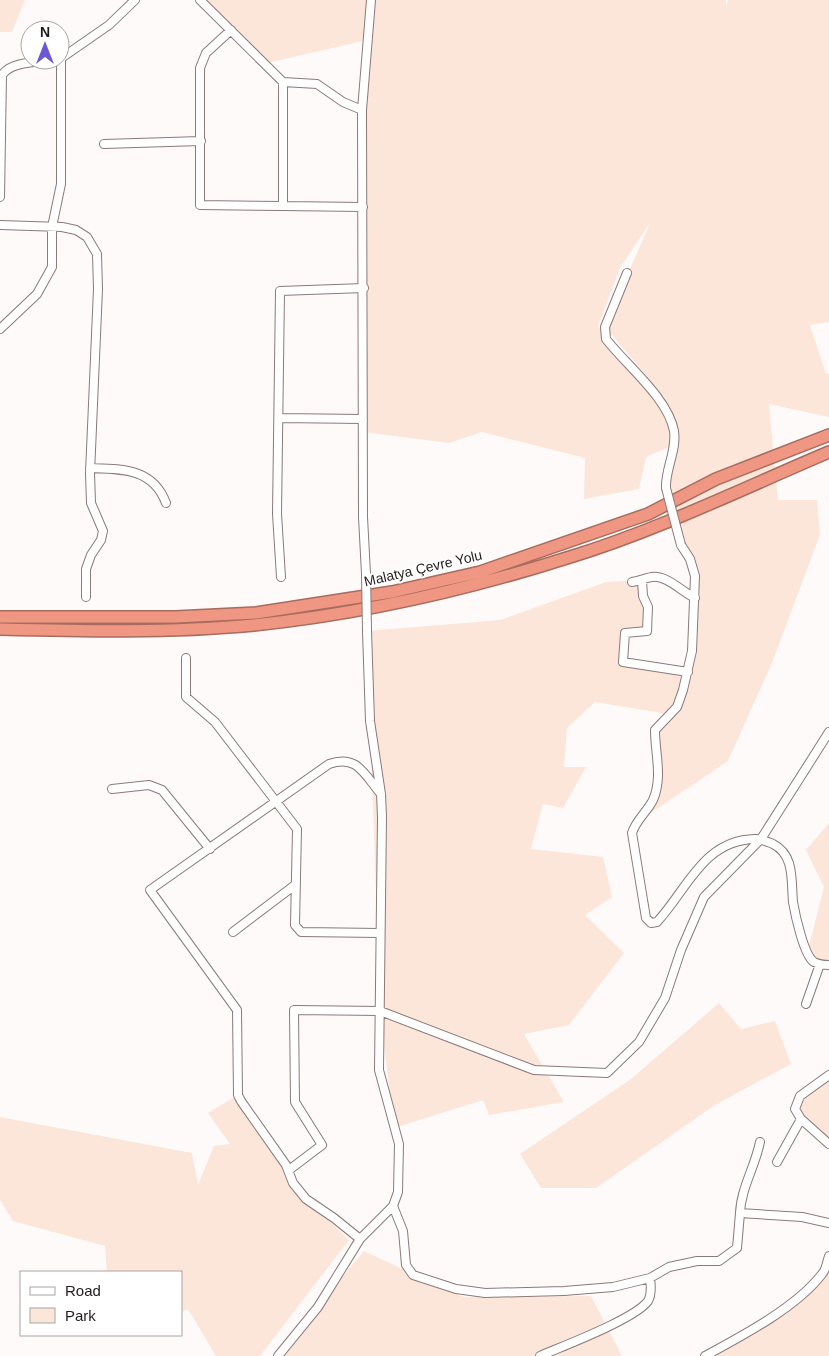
<svg xmlns="http://www.w3.org/2000/svg" width="829" height="1356" font-family="Arial,sans-serif">
	<style>
		.green { fill: #fbe6d9; fill-rule: evenodd }
		.lines { fill: none; stroke-linecap: round; stroke-linejoin: round }
		.minor-casing { stroke: #8c7979; stroke-width: 10 }
		.highway-casing { stroke: #a86c5e; stroke-width: 14 }
		.minor { stroke: #fff; stroke-width: 8 }
		.highway { stroke: #ef9782; stroke-width: 11 }
		.minor-bridge-casing { stroke: #8c7979; stroke-width: 10; stroke-linecap: butt }
		.minor-bridge { stroke: #fff; stroke-width: 8 }
		.labels { text-anchor: middle; stroke-width: 4; stroke-linejoin: round; paint-order: stroke }
		.street-label { font-size: 14px; fill: #231b1b; stroke: #fff }
	</style>
	<rect width="100%" height="100%" fill="#fffafa"/>
	<path class="green" d="M 0,0 L 25,0 L 12,32 L 0,32 Z
		M 202,0 L 371,0 L 367,40 L 263,64 Z
		M 372,0 L 726,0 L 726,6 L 728,0 L 829,0 L 829,322 L 810,325 L 826,374 L 829,373 L 829,417 L 769,404 L 778,500 L 817,500 L 820,535 L 772,663 L 728,761 L 639,821 L 657,783 L 655,730 L 668,714 L 595,702 L 567,728 L 564,767 L 586,767 L 563,808 L 543,804 L 531,849 L 603,857 L 612,897 L 585,915 L 624,953 L 569,1025 L 524,1034 L 564,1102 L 489,1115 L 483,1100 L 394,1128 L 380,1011 L 367,631 L 500,620 L 606,582 L 642,580 L 647,631 L 625,633 L 623,662 L 685,671 L 691,657 L 690,559 L 666,488 L 672,458 L 669,447 L 646,457 L 639,489 L 584,499 L 585,458 L 482,432 L 449,443 L 363,432 L 364,81 ZM 650,223 L 605,327 L 647,376 L 653,397 L 598,326 L 620,268 Z
		M 829,823 L 829,964 L 820,964 L 807,954 L 824,887 L 806,850 Z
		M 719,1003 L 741,1029 L 775,1021 L 791,1064 L 715,1105 L 596,1188 L 541,1188 L 520,1154 L 631,1079 Z
		M 829,1073 L 829,1144 L 801,1119 L 798,1101 Z
		M 238,1095 L 300,1192 L 349,1240 L 260,1356 L 216,1356 L 188,1309 L 181,1312 L 181,1272 L 107,1272 L 105,1246 L 13,1221 L 0,1200 L 0,1117 L 192,1153 L 198,1185 L 214,1146 L 230,1144 L 208,1113 Z
		M 364,1251 L 463,1297 L 591,1296 L 622,1356 L 276,1356 Z
		M 829,1256 L 829,1356 L 703,1356 L 780,1311 L 823,1273 Z"/>
	<g class="lines">
		<defs>
			<path id="minor" d="M 200,0 L 283,82 L 317,84 L 343,102 L 362,110
				M 231,30 L 206,53 L 200,68 L 200,205 L 283,206
				M 60,59 L 109,25 L 135,0
				M 283,82 L 283,206 L 363,207
				M 104,144 L 201,141
				M 0,197 L 2,75 C 12,60 40,63 56,60
				M 0,225 L 62,227 L 76,230 L 87,237 L 97,254 L 98,289 L 90,473 L 91,503 L 103,531 L 101,540 L 91,555 L 86,569 L 86,597
				M 627,273 L 605,327 L 606,339 C 626,365 668,398 674,431 C 677,451 665,469 666,488
				M 0,329 L 37,294 L 52,267 L 52,227 L 61,184 L 61,58
				M 279,418 L 363,419
				M 90,468 C 122,469 153,468 166,503
				M 681,545 L 690,559 L 695,576 L 692,651 L 683,690 L 677,707 L 655,730 C 655,754 663,777 653,800 C 647,812 636,820 632,833 L 646,918 L 651,923 L 657,922 C 687,890 703,840 755,839 C 762,839 766,841 773,844 C 795,855 791,881 793,902 C 795,914 804,956 814,962 C 818,964 825,965 829,965
				M 366,574 L 363,517 L 362,110 L 371,0
				M 281,577 L 277,514 L 280,291 L 364,288
				M 642,580 L 643,596 L 648,607 L 647,631 L 625,633 L 623,662 L 688,672
				M 632,582 C 639,581 645,578 652,577 C 667,575 682,592 695,598
				M 186,658 L 186,697 L 215,722 L 297,829 L 295,925 L 301,932 L 380,933
				M 112,789 L 149,785 L 162,790 L 210,849
				M 233,932 L 295,885
				M 806,1004 L 820,964
				M 829,1075 L 800,1096 L 795,1109 L 801,1119 L 829,1144
				M 777,1162 L 801,1119
				M 289,1170 L 322,1145 L 295,1102 L 294,1010 L 380,1011 L 534,1070 L 607,1073 L 639,1042 L 665,998 L 681,950 L 704,897 L 761,839 L 829,732
				M 393,1206 L 403,1231 L 406,1265 L 413,1275 L 456,1289 L 485,1293 L 564,1291 L 613,1287 L 650,1278 L 669,1267 L 697,1261 L 719,1261 L 737,1248 L 740,1213 L 802,1217 L 829,1223
				M 740,1213 C 741,1188 755,1167 760,1142
				M 360,1239 L 334,1218 L 306,1199 L 293,1183 L 286,1165 L 241,1101 L 238,1095 L 237,1010 L 150,890 L 329,764 C 357,754 364,774 381,794
				M 278,1356 L 318,1307 L 360,1239 L 393,1206 L 398,1192 L 399,1144 L 379,1070 L 382,817 L 381,794 L 370,721 L 367,631
				M 540,1356 C 563,1346 635,1319 648,1301 C 652,1294 651,1285 650,1278
				M 705,1356 C 742,1336 797,1307 822,1274 C 826,1270 827,1262 829,1256"/>
			<path id="highway" d="M 0,617 L 175,617 L 256,613 L 392,592 L 480,572 L 648,514 L 716,479 L 829,435
				M 0,629 C 84,631 170,633 254,625 C 361,614 467,590 570,557 C 658,530 744,488 829,452"/>
		</defs>
		<use href="#minor" class="minor-casing"/>
		<use href="#highway" class="highway-casing"/>
		<use href="#minor" class="minor"/>
		<use href="#highway" class="highway"/>
		<defs>
			<path id="minor-bridge" d="M 666,488 L 681,545
				M 366,574 L 367,631"/>
		</defs>
		<use href="#minor-bridge" class="minor-bridge-casing"/>
		<use href="#minor-bridge" class="minor-bridge"/>
	</g>
	<g class="labels">
		<g class="street-label">
			<text transform="translate(423 568) rotate(-13)" y="5">Malatya Çevre Yolu</text>
		</g>
	</g>
	<rect x="20" y="1271" width="162" height="65" fill="#ffffff" stroke="#a7a4a4"/>
	<rect x="30" y="1287" width="25" height="8" fill="#ffffff" stroke="#a7a4a4"/>
	<text x="65" y="1296" font-size="15" fill="#231b1b">Road</text>
	<rect x="30" y="1308" width="25" height="15" fill="#fbe6d9" stroke="#a7a4a4"/>
	<text x="65" y="1321" font-size="15" fill="#231b1b">Park</text>
	<g transform="translate(45 45)"><circle r="24" fill="#ffffff" stroke="#a7a4a4"/>
	<path d="M0-4L9 19L0 12L-9 19Z" fill="#6b59d3"/>
	<text y="-8" font-size="14" font-weight="bold" text-anchor="middle" fill="#231b1b">N</text>
	</g>
</svg>
